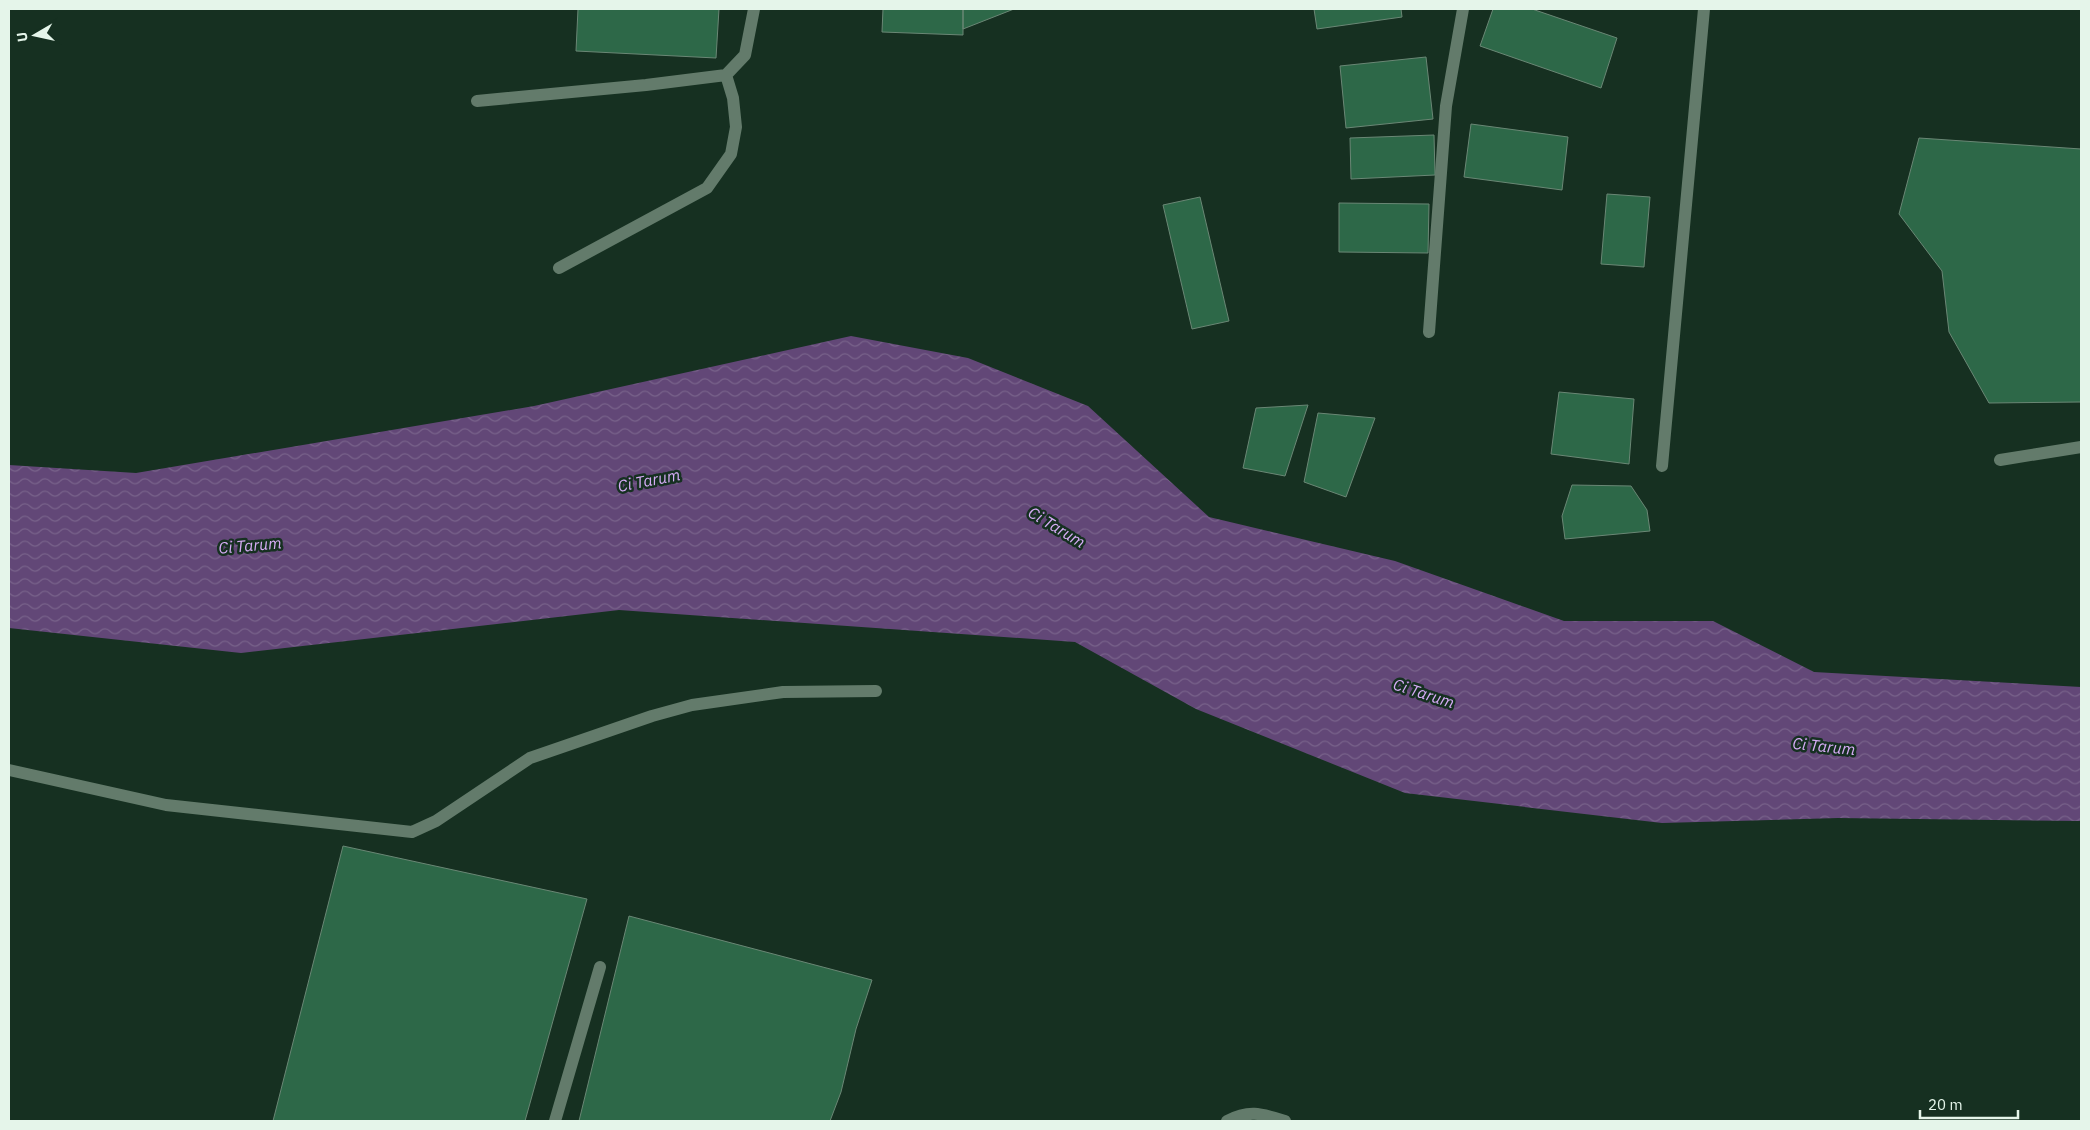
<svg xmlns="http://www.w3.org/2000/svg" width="2090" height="1130" font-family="'IBM Plex Sans',sans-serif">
	<defs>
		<pattern id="water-waves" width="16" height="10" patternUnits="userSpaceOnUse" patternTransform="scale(1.25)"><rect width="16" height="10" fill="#624777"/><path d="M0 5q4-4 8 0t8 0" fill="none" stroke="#78628a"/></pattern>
	</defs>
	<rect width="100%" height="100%" fill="#163021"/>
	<path fill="url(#water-waves)" d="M851,336L968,358L1088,406L1209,517L1395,561L1564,621H1713L1814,672L2081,687V821L1838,818L1662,823L1405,793L1196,709L1075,642L619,610L241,653L9,628V465L136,473L534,406Z"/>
	<path fill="#2d6848" stroke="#6a8775" d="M578,9H719L716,58L576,51Z
		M883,9H963V35L882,32Z
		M963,9H1014L963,29Z
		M1314,9H1401L1402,17L1317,29Z
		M1493,9H1532L1617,38L1601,88L1480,46Z
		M1426,57L1433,119L1346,128L1340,66Z
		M1471,124L1568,137L1562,190L1464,177Z
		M1434,135L1435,175L1351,179L1350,138Z
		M1919,138L2081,149V402L1989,403L1949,332L1942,271L1899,214Z
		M1607,194L1650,197L1644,267L1601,264Z
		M1200,197L1229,321L1192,329L1163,205Z
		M1339,203L1429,204L1428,253L1339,252Z
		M1559,392L1634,399L1629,464L1551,454Z
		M1308,405L1285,476L1243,468L1256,408Z
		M1318,413L1375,418L1346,497L1304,482Z
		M1572,485L1631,486L1647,510L1650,531L1565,539L1562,516Z
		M343,846L587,899L525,1121H273Z
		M629,916L872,980L856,1029L841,1092L830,1121H579Z"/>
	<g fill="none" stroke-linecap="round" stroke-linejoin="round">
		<path stroke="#637b6b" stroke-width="12" d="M477,101L646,85L726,75L745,55L754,9
			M559,268L707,188L731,154L736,127L733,98L726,75
			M1429,332L1446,106L1463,9
			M2000,460L2081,447
			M1662,466L1704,9
			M9,770L166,805L412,832L436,821L530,758L652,716L692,705L783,692L876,691
			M555,1121L600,967
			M1227,1121C1250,1109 1262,1114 1285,1121"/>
	</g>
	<g text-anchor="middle" stroke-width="5" stroke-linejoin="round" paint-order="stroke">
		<g font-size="16" font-style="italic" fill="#d6acf6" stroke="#163021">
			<text transform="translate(649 480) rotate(-11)" y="6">Ci Tarum</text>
			<text transform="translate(1057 527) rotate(31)" y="6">Ci Tarum</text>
			<text transform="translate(250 545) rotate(-5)" y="6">Ci Tarum</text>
			<text transform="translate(1424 693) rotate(18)" y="6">Ci Tarum</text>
			<text transform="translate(1824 746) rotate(6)" y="6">Ci Tarum</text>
		</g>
	</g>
	<rect width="2090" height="1130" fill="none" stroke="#e5f5ea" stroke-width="20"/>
	<g transform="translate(35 35) rotate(261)" stroke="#163021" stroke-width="4" paint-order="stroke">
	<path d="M0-4L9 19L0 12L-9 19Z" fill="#e5f5ea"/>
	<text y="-8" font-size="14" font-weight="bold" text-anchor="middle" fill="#e5f5ea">U</text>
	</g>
	<path d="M1920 1110v8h98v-8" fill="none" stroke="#e5f5ea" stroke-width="2.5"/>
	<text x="1928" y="1110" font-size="15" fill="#e5f5ea" stroke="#163021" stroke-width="4" paint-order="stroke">20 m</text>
</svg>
